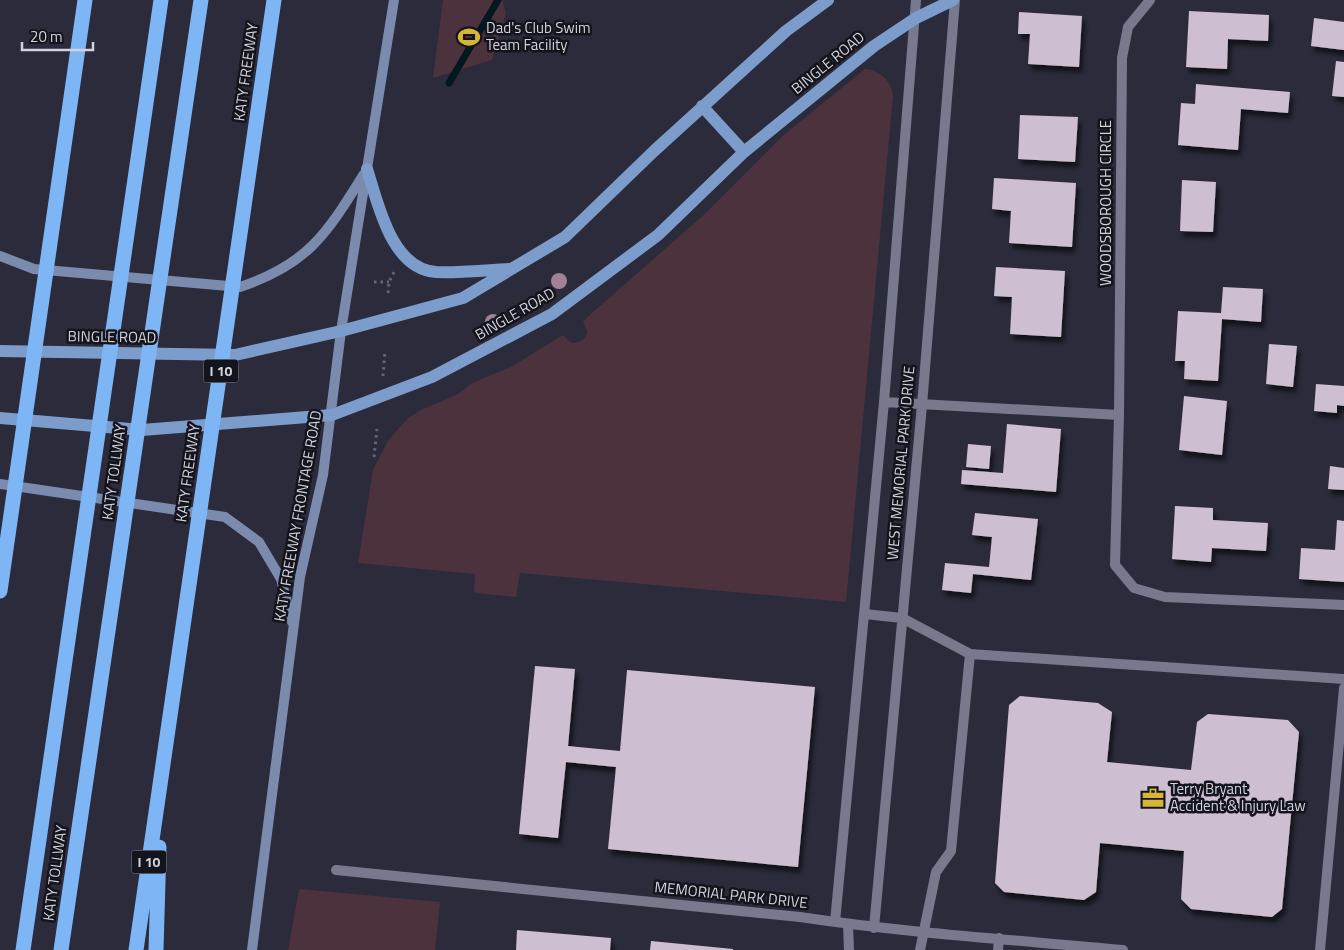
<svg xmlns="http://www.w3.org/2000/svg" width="1344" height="950" font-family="'Titillium Web',sans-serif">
	<defs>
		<filter id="shadow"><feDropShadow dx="3" dy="5.5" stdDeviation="2.5" flood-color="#0009"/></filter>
	</defs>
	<rect width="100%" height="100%" fill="#2b2b3c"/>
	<path fill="#4c323d" d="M443,0H502L506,13L492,60L433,78Z
		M865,69C879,70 892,81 893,96L846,602L520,573L516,597L476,593L474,590L475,574L358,563L373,470L388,441L398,429L408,418L421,410L458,394L469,385L484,378L511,367L563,335L571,343C580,343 586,340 587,331L583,321L708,211L785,134Z
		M299,889L440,902L435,950H288Z"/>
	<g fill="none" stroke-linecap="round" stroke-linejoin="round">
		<path stroke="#01181f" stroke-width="7" d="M449,83L498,0"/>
	</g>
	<path fill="#cdbed1" filter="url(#shadow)" d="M1189,11L1269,15L1268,41L1228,39L1227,69L1186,67Z
		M1019,12L1082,16L1079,67L1028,64L1030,34H1018Z
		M1314,18L1344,22V50L1311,46Z
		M1336,61L1344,62V97L1332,96Z
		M1196,84L1290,92L1288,113L1241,109L1238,150L1178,145L1181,103L1195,104Z
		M1020,115L1078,117L1075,162L1018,159Z
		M994,178L1076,183L1072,247L1009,243L1011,211L992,209Z
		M1182,180L1216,182L1213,232L1180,231Z
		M996,267L1065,271L1061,337L1010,334L1012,297L994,296Z
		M1223,287L1263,289L1261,322L1222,319L1218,381L1184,379L1185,361H1175L1178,311L1221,313Z
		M1269,344L1297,346L1293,387L1266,384Z
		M1316,384L1344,386V406L1337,405V413L1314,411Z
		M1184,396L1227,401L1222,455L1179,450Z
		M1007,424L1061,429L1056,492L961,484L962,470L1003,473Z
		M968,444L991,446L989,469L966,467Z
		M1330,466L1344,468V490L1328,489Z
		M1175,506L1213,508V520L1268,523L1266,551L1212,548L1211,562L1172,559Z
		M975,513L1038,519L1031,580L973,574L971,593L942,590L945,563L989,567L992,537L972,535Z
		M1337,520L1344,521V582L1299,579L1301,548L1335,550Z
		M535,666L575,669L568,746L620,751L627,670L815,687L798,867L608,849L616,767L566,762L558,838L519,834Z
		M1020,696L1098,703L1112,712L1107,762L1191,770L1197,722L1208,714L1288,720L1299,732L1282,909L1272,917L1191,909L1181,899L1184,851L1100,843L1096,892L1084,900L1004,892L995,883L1009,705Z
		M517,930L611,938L610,950H516Z
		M651,941L733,949V950H650Z"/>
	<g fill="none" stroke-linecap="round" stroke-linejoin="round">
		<path stroke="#656574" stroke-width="3" stroke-dasharray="2.5 4" stroke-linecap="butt" d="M374,282H389
			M388,293L389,282L395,270
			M383,376L385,351
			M374,457L377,429"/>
		<path stroke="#79798e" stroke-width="10" d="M902,618L970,654L1344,679
			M848,924L849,950
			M920,950L936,872L951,851L970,654
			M998,950L999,938
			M1320,950L1344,688"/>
		<path stroke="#79798e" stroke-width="10" d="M1150,0L1128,27L1122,58L1119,415L1115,565L1134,588L1165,597L1344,605
			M884,402L1119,415
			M865,614L902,618
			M336,870L800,917C907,933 1016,940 1123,950
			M835,922L884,402L916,0
			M874,928L922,405L955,0"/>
		<path stroke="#7a8bad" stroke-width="10" d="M0,256L34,269L240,287C309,264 327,233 364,174
			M0,484L225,517L259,542L281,579L292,622
			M252,950L300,577L323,475L341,331L394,0"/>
		<path stroke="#7c9dcb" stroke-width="12" d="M702,106L744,152
			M367,169C378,203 391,269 436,272C460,273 486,270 510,269
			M0,351L235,355L341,331L463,298L565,237L654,151L786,31L828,0
			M0,418L142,430L332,415L432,377L552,314L658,235L744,152L874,46L916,18L953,0"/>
		<path stroke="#7eb5f4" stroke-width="15" d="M0,591L85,0
			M23,950L161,0
			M61,950L201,0
			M136,950L274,0
			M156,950L159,847"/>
	</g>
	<g fill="#a08195">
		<circle cx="559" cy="281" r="8"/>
		<circle cx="493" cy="322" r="8"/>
	</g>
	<defs>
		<g id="stadium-bare" transform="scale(1.725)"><path d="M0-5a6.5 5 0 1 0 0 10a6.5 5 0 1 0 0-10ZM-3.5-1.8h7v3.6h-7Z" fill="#d8b434" stroke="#14141c" stroke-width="2.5" paint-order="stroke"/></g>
		<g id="office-bare" transform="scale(1.725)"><path d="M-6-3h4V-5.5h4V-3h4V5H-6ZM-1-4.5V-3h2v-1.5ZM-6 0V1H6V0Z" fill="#d8b434" stroke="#14141c" stroke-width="2.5" paint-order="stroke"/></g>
	</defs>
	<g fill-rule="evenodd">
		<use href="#stadium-bare" x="469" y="37"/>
		<use href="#office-bare" x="1153" y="798"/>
	</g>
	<g text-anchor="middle" stroke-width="5" stroke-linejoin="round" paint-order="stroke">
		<g fill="#14141c" stroke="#9999a3" stroke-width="1">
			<rect x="203.5" y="359.5" width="35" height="23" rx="4"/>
			<rect x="131.5" y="850.5" width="35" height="23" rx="4"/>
		</g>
		<g font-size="14" font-weight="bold" fill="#d2d2dd">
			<text x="221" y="376">I 10</text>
			<text x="149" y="867">I 10</text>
		</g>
		<g font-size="15" fill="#d2d2dd" stroke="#14141c" text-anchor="start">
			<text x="486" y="33">Dad's Club Swim<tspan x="486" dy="17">Team Facility</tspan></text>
			<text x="1170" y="794">Terry Bryant<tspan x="1170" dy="17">Accident &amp; Injury Law</tspan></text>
		</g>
		<g font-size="15" fill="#d2d2dd" stroke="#14141c">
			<text transform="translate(828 63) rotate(-39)" y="5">BINGLE ROAD</text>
			<text transform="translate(246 72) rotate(-82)" y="5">KATY FREEWAY</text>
			<text transform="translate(1106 203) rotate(-90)" y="5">WOODSBOROUGH CIRCLE</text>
			<text transform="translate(515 314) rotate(-30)" y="5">BINGLE ROAD</text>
			<text transform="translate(112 337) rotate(1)" y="5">BINGLE ROAD</text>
			<text transform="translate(901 463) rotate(-85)" y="5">WEST MEMORIAL PARK DRIVE</text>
			<text transform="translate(114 472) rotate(-82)" y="5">KATY TOLLWAY</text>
			<text transform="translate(188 473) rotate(-82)" y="5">KATY FREEWAY</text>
			<text transform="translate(298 516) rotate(-80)" y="5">KATY FREEWAY FRONTAGE ROAD</text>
			<text transform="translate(55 873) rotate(-82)" y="5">KATY TOLLWAY</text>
			<text transform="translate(731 895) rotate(6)" y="5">MEMORIAL PARK DRIVE</text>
		</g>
	</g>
	<path d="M22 42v8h71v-8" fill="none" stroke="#d2d2dd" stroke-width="2.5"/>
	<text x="30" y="42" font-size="15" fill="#d2d2dd" stroke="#14141c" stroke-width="4" paint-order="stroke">20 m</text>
</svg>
